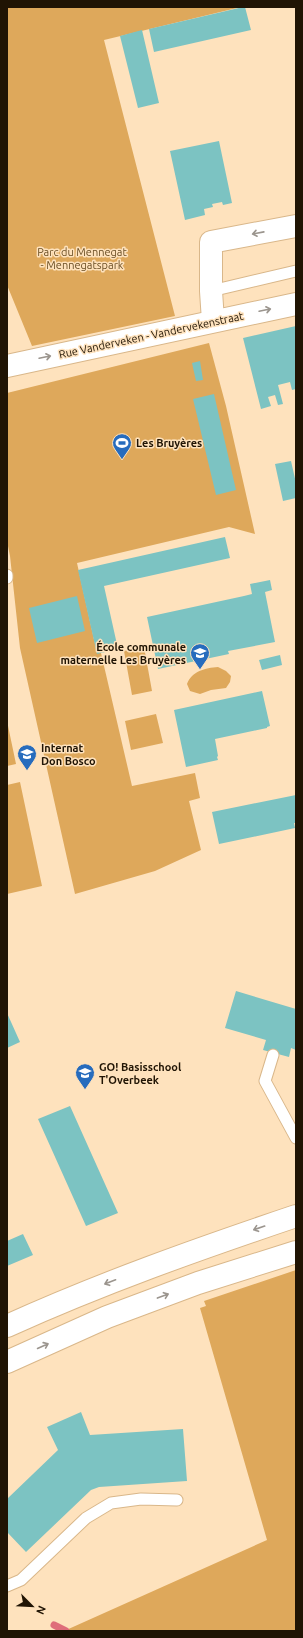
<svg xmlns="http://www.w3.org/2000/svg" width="303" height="1638" font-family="Ubuntu,sans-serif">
	<rect width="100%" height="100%" fill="#fee2bd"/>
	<path fill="#dea85b" d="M7,7H241L104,40L175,316L32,346L7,285Z
		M209,343L226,406L255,534L229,527L77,563L97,653H101L132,786L195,773L200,798L189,801L201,850L155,871L75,894L20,648L10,556L7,541V393Z
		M144,647L152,691L132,695L124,651Z
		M218,667L226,671L231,676L230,682L226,688L211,690L200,694L190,691L187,684C192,671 205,668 218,667Z
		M156,714L163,743L131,750L125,721Z
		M7,721L16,764L7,766Z
		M20,782L42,886L7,894V785Z
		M296,1270V1631H64L267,1540L200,1308L206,1306L204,1301Z"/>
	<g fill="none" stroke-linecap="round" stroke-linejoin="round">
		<path stroke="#df6d7a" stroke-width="7" d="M54,1625L66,1631"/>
	</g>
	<path fill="#7cc3c2" d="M243,7H245L251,30L154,52L149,29Z
		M142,30L159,103L138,108L120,36Z
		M219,141L232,203L223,205L222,202L212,204L213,207L204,209L205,215L185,220L170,151Z
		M296,326V389L292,390L290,382L278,385L283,404L278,405L275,395L268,397L271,406L261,409L243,338Z
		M200,361L203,380L196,381L192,363Z
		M214,394L236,490L216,495L193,399Z
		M291,461L296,483V498L283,501L275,464Z
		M225,537L230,558L104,586L118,649L97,654L78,570Z
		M270,580L272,590L265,592L275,642L228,651L229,654L158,669L147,617L244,596L252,594L250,584Z
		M77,596L85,631L37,643L29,608Z
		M280,655L282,665L262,670L259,660Z
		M262,691L270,726L267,727V728L215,739L218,756L217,757L218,760L186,767L174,710Z
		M296,795V823H294L295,828L219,844L212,812Z
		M236,991L296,1009V1050L291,1048L289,1057L263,1050L266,1040L225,1028Z
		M7,1013L20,1042L7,1048Z
		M70,1106L118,1213L86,1226L38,1119Z
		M23,1234L33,1255L7,1266V1241Z
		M81,1412L90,1435L183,1429L187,1481L99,1487L91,1490L26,1552L7,1532V1499L58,1450L47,1427Z"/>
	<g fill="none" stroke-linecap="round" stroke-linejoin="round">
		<g stroke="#d9b78a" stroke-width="13">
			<path id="service" d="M211,291L296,271
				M7,575V578
				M273,1055L265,1081L296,1138
				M7,1586L21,1580L86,1518L111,1503L141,1499L177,1500"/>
		</g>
		<g stroke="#d9b78a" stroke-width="24">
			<path id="minor" d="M213,321L211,291V242L296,226
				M7,366L296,304
				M7,1326C102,1283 198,1249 296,1216
				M7,1362L107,1317L198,1283L296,1252"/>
		</g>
		<use href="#service" stroke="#fff" stroke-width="11"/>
		<use href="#minor" stroke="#fff" stroke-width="22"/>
	</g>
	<defs><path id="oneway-shaft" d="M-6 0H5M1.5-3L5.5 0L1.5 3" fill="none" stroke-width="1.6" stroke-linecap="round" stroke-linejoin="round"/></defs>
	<g stroke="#9b958e">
		<use href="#oneway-shaft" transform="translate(258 233) rotate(169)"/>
		<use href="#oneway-shaft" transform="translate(265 310) rotate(-12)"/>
		<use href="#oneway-shaft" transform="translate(45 357) rotate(-12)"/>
		<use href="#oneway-shaft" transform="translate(259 1228) rotate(161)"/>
		<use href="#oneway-shaft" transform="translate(110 1282) rotate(159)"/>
		<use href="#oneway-shaft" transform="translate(163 1296) rotate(-20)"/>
		<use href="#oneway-shaft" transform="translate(43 1346) rotate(-24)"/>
	</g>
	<defs>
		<g id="stadium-pin" transform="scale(1)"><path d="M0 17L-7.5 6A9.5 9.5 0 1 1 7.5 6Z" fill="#276cbd" stroke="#fee2bd"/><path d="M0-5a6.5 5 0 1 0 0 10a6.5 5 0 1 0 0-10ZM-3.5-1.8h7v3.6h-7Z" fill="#fff"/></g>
		<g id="school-pin" transform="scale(1)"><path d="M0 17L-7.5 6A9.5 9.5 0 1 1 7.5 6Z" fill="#276cbd" stroke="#fee2bd"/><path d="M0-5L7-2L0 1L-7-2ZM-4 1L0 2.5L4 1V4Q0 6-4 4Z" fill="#fff"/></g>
	</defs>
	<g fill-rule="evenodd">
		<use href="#stadium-pin" x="122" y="443"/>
		<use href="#school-pin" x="200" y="653"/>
		<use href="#school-pin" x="27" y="754"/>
		<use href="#school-pin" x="85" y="1073"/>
	</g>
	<g text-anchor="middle" stroke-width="3" stroke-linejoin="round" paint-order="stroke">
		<g font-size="11" fill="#6b4f25" stroke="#fee2bd">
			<text x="82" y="256">Parc du Mennegat<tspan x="82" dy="13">- Mennegatspark</tspan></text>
		</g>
		<g font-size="11" fill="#201404" stroke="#fee2bd">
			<text transform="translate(151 335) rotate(-12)" y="4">Rue Vanderveken - Vandervekenstraat</text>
		</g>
		<g font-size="11" font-weight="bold" fill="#201404" stroke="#fee2bd" text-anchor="start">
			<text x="136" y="447">Les Bruyères</text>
			<text x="186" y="651" text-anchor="end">École communale<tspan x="186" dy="13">maternelle Les Bruyères</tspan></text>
			<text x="41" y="752">Internat<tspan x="41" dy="13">Don Bosco</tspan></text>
			<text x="99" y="1071">GO! Basisschool<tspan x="99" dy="13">T'Overbeek</tspan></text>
		</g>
	</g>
	<rect width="303" height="1638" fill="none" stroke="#201404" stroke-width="16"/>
	<g transform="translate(32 1606) rotate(114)" stroke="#fee2bd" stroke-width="3" paint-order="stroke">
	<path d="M0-3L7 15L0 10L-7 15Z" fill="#201404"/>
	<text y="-6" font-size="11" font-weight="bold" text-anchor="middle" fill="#201404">N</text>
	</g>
</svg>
